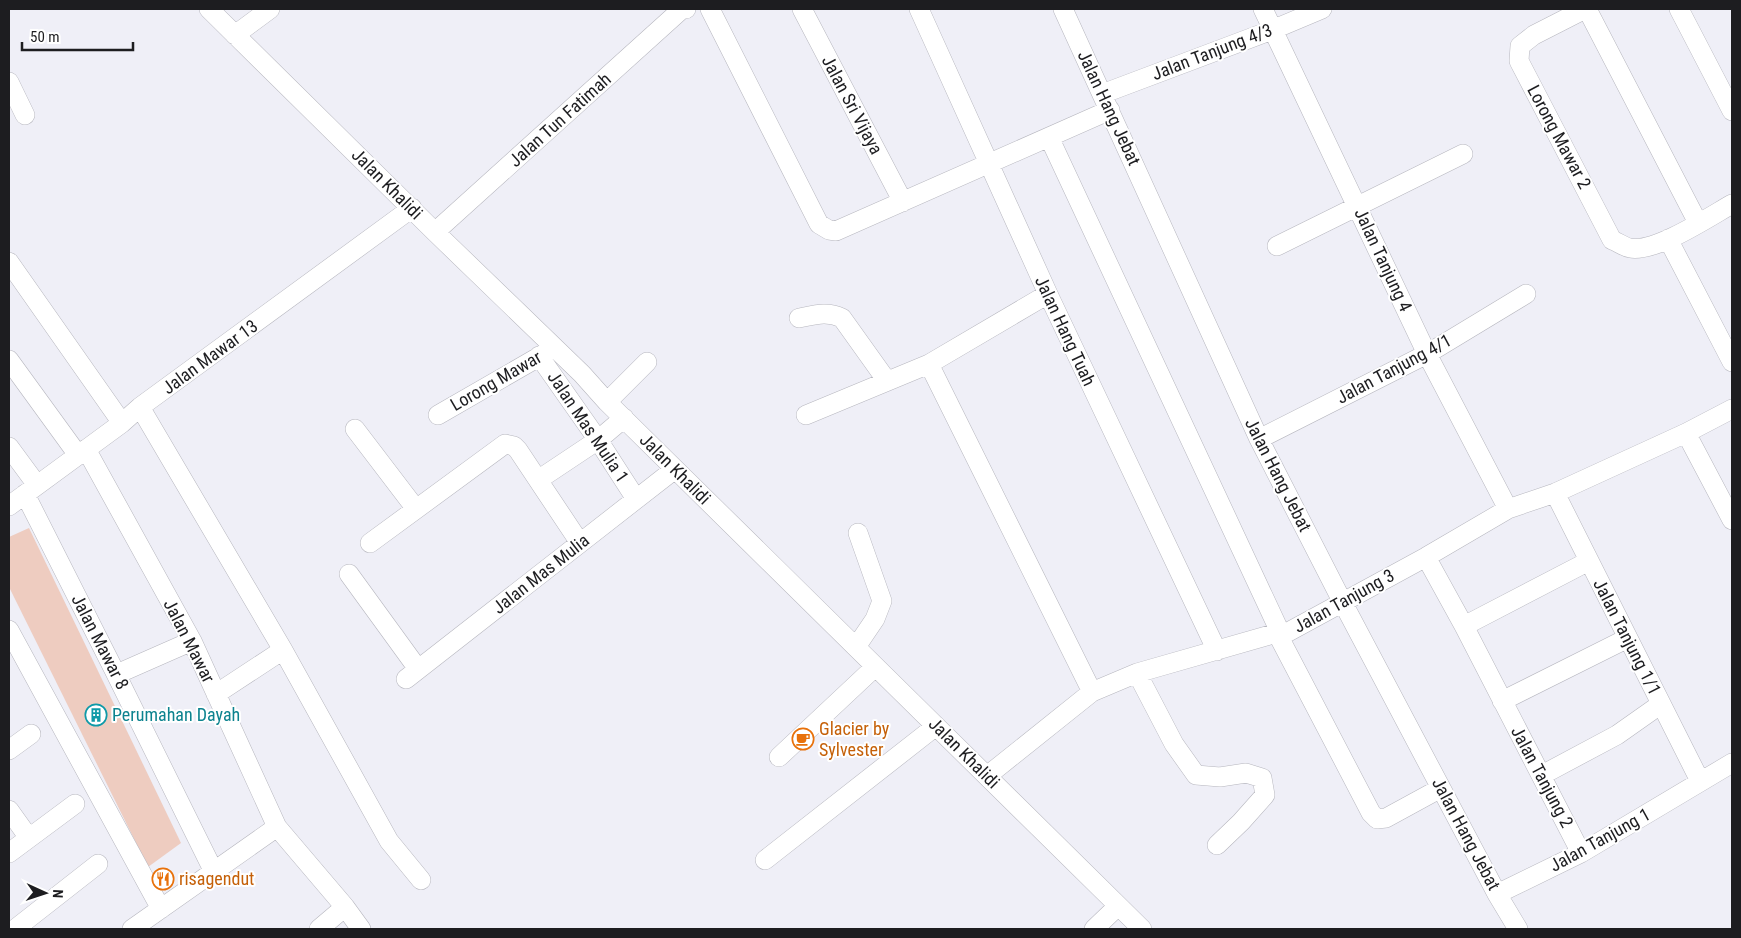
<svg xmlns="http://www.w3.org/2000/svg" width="1741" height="938" font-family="'Roboto Condensed',sans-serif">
	<rect width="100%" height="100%" fill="#efeff7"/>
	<path fill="#eeccc0" d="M29,528L181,843L148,867L9,587V537Z"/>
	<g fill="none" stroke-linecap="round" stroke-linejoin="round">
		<g stroke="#b6b6be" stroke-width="20">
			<path id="minor" d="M209,9L435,232L582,374L607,402L1142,929
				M710,9L819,224L829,230L836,231L1110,110
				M802,9L903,202
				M919,9L1048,294L1217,651
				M1063,9L1259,439L1343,603L1497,894L1518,929
				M1263,9L1427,354L1508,509
				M1585,9L1534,35L1520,46L1519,61L1612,240C1618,242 1624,247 1630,248C1655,253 1709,217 1732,204
				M1587,9L1698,223
				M1679,9L1732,111
				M235,35L270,9
				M9,82L25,115
				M1102,94L1272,30L1322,9
				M1049,137L1280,632
				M435,232L682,9H686
				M1668,239L1732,362
				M1277,246L1463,154
				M9,262L122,423
				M799,318C815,315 827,311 842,318L887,381
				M539,356L598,440L636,499
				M9,360L78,455
				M929,364L1092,692
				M607,402L647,362
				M140,407L283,650L389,841L421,880
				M438,415L549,351
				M806,415L929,364L1048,294
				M355,429L416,509
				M1686,433L1732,520
				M1259,439L1427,354L1526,294
				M9,447L37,485
				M86,449L192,641L277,827L345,907L361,929
				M538,480L598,440L624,418
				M1555,493L1700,781
				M25,494L114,670L214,872
				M9,506L122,423L140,407L412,208
				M370,543L505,444L514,446L518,450L580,543
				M1426,557L1464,626L1581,853
				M349,574L418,669
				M1464,626L1589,561
				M9,630L161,909
				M1279,637L1371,813L1377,819L1386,818L1441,788
				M856,647L875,619L882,601L858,533
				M1137,673L1174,744L1196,775L1220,777L1246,773L1262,778L1265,795L1241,822L1217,845
				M117,674L192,641
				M406,679L675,469
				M216,694L283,650
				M1502,701L1628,638
				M9,750L31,734
				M779,757L875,667
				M1542,775L1617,735L1661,704
				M987,776L1092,692L1137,673L1280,632L1279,637L1426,557L1508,509L1555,493L1686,433L1732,409
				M9,810L29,838
				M9,853L75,804
				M765,860L936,726
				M1497,894L1581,853L1732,763
				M15,929L98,864
				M132,929L277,827
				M319,929L345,907
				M1094,929L1118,906"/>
		</g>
		<use href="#minor" stroke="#fff" stroke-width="19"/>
	</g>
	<defs>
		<g id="building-ring" transform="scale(1.125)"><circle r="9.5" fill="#fff" stroke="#0f9aa8" stroke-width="1.5"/><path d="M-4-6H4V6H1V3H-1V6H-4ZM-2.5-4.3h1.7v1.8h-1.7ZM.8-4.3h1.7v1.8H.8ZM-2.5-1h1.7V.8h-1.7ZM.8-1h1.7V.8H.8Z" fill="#0f9aa8"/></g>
		<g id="cafe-ring" transform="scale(1.125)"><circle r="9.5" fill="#fff" stroke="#e8710a" stroke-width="1.5"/><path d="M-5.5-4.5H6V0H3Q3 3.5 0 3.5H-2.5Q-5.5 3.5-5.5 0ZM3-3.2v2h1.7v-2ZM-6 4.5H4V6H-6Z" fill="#e8710a"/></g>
		<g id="restaurant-ring" transform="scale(1.125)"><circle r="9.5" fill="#fff" stroke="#e8710a" stroke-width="1.5"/><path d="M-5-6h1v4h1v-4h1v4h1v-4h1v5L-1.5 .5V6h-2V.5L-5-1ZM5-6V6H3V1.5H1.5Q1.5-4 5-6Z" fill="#e8710a"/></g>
	</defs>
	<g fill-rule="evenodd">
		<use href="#building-ring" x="96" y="715"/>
		<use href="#cafe-ring" x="803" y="739"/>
		<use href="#restaurant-ring" x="163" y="879"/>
	</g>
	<g text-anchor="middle" stroke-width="4" stroke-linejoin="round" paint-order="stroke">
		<g font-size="18" fill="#1d1d20" stroke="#fff">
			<text transform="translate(1212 52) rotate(-21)" y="6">Jalan Tanjung 4/3</text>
			<text transform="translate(852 105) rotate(62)" y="6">Jalan Sri Vijaya</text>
			<text transform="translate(1109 108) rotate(65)" y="6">Jalan Hang Jebat</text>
			<text transform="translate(560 120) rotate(-42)" y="6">Jalan Tun Fatimah</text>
			<text transform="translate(1559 137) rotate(62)" y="6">Lorong Mawar 2</text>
			<text transform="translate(387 184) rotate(45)" y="6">Jalan Khalidi</text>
			<text transform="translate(1383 260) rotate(65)" y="6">Jalan Tanjung 4</text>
			<text transform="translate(1065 331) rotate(65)" y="6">Jalan Hang Tuah</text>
			<text transform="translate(210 357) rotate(-36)" y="6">Jalan Mawar 13</text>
			<text transform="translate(1394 369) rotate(-28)" y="6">Jalan Tanjung 4/1</text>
			<text transform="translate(496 381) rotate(-30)" y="6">Lorong Mawar</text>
			<text transform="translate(588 427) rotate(56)" y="6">Jalan Mas Mulia 1</text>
			<text transform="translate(675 469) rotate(45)" y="6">Jalan Khalidi</text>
			<text transform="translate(1278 475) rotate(63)" y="6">Jalan Hang Jebat</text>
			<text transform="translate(541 574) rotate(-38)" y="6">Jalan Mas Mulia</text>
			<text transform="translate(1344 601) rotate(-29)" y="6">Jalan Tanjung 3</text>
			<text transform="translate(1627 637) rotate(63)" y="6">Jalan Tanjung 1/1</text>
			<text transform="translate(189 641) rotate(63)" y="6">Jalan Mawar</text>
			<text transform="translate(100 642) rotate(63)" y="6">Jalan Mawar 8</text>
			<text transform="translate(964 753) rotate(45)" y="6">Jalan Khalidi</text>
			<text transform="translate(1542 777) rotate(62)" y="6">Jalan Tanjung 2</text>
			<text transform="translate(1466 834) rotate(62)" y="6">Jalan Hang Jebat</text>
			<text transform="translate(1600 840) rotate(-29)" y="6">Jalan Tanjung 1</text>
		</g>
		<g font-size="18" fill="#0d838f" stroke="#fff" text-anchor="start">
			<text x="112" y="721">Perumahan Dayah</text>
		</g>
		<g font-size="18" fill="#c56008" stroke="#fff" text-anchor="start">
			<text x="819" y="735">Glacier by<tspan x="819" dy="21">Sylvester</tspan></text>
			<text x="179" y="885">risagendut</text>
		</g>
	</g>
	<rect width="1741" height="938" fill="none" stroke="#1d1d20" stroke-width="20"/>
	<g transform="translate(45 893) rotate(93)" stroke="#ffffff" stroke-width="4" paint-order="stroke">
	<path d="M0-4L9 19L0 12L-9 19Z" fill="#1d1d20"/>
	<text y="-8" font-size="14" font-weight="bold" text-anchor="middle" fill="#1d1d20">N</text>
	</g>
	<path d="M22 42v8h111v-8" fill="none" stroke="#1d1d20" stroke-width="2.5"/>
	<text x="30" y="42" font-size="15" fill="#1d1d20" stroke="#ffffff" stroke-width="4" paint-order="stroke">50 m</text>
</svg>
